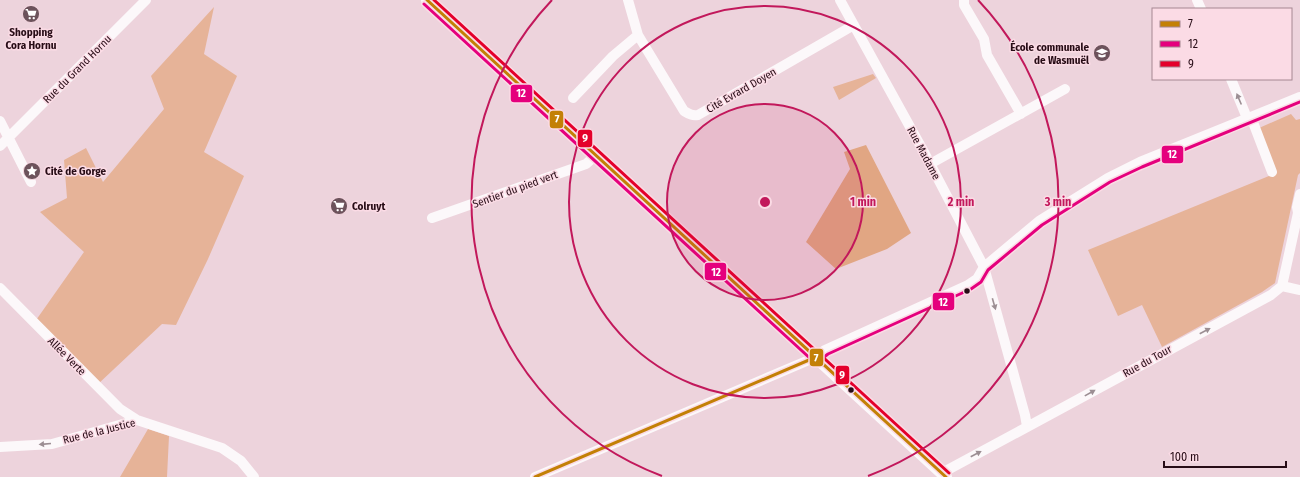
<svg xmlns="http://www.w3.org/2000/svg" width="1300" height="477" font-family="'Fira Sans Condensed',sans-serif">
	<rect width="100%" height="100%" fill="#edd3dc"/>
	<path fill="#e6b398" d="M214,7L204,54L237,76L204,152L244,176L208,259L176,325L162,324L97,385L34,323L84,252L40,212L67,198L64,160L86,148L103,182L164,109L151,76Z
		M873,74L876,78L839,100L833,87Z
		M1291,114L1296,120L1300,119V173L1298,175L1275,283L1262,292L1162,347L1142,305L1118,316L1088,250L1276,173L1259,128Z
		M148,429L169,436L167,477H120Z"/>
	<path fill="#e1a683" d="M866,145L911,233L887,249L836,269L806,242L850,169L844,152Z"/>
	<g fill="none" stroke-linecap="round" stroke-linejoin="round">
		<path stroke="#fcf8fa" stroke-width="10" d="M628,0L638,35L684,111C689,114 692,116 698,115L854,25
			M840,0L925,154L984,267L1025,415L1027,426
			M964,0V5L984,39L987,55L1021,114
			M1197,0L1201,9
			M1231,79L1247,118
			M573,98L613,56L638,35
			M1251,117L1272,172
			M0,121L31,182
			M0,146L146,0
			M930,164L1065,89
			M1298,213L1297,207L1300,194
			M432,218L586,164L596,155
			M1282,286L1300,290
			M0,288L120,409L137,420L222,448L241,461L254,477
			M0,447L52,444L137,420
			M942,473L1271,295L1282,286L1298,213L1300,209
			M535,477L816,357L825,350L968,285L977,279L984,267L1039,221L1108,178L1140,162L1300,97"/>
		<path stroke="#fcf8fa" stroke-width="12" d="M427,0L946,477"/>
		<g stroke="#fbdbe5" stroke-width="6">
			<path id="bus-1" d="M427,0L946,477
				M535,477L816,357"/>
		</g>
		<g stroke="#fbdbe5" stroke-width="6">
			<path id="bus-2" d="M424,4L813,361
				M819,361L828,354L971,289L981,282L988,270L1042,225L1110,182L1142,167L1300,102"/>
		</g>
		<g stroke="#fbdbe5" stroke-width="6">
			<path id="bus-3" d="M434,0L949,473"/>
		</g>
		<use href="#bus-1" stroke="#c38006" stroke-width="3"/>
		<use href="#bus-2" stroke="#e5007d" stroke-width="3"/>
		<use href="#bus-3" stroke="#e4002b" stroke-width="3"/>
	</g>
	<defs><path id="oneway-solid" d="M-6-.8H1V-3.2L6.5 0L1 3.2V.8H-6Z"/></defs>
	<g fill="#9c8e93">
		<use href="#oneway-solid" transform="translate(1239 99) rotate(-113)"/>
		<use href="#oneway-solid" transform="translate(994 304) rotate(74)"/>
		<use href="#oneway-solid" transform="translate(1205 331) rotate(-28)"/>
		<use href="#oneway-solid" transform="translate(1090 393) rotate(-29)"/>
		<use href="#oneway-solid" transform="translate(45 444) rotate(175)"/>
		<use href="#oneway-solid" transform="translate(976 454) rotate(-28)"/>
	</g>
	<circle cx="765" cy="202" r="98" fill="#c2185b" fill-opacity=".12"/>
	<g fill="none" stroke="#c2185b" stroke-width="2">
		<circle cx="765" cy="202" r="98"/>
		<circle cx="765" cy="202" r="196"/>
		<path d="M662 476A293 293 0 0 1 552 0M978 0A293 293 0 0 1 868 476"/>
	</g>
	<defs>
		<g id="supermarket-disc" transform="scale(0.9)"><circle r="9.5" fill="#6c525b" stroke="#fbdbe5"/><path d="M-6-5.5h2.5l.6 2H6L4.5 2H-2.5L-4.4-4H-6ZM-1.5 3.2a1.3 1.3 0 1 0 .1 0ZM3 3.2a1.3 1.3 0 1 0 .1 0Z" fill="#fff"/></g>
		<g id="school-disc" transform="scale(0.9)"><circle r="9.5" fill="#6c525b" stroke="#fbdbe5"/><path d="M0-5L7-2L0 1L-7-2ZM-4 1L0 2.5L4 1V4Q0 6-4 4Z" fill="#fff"/></g>
		<g id="sight-disc" transform="scale(0.9)"><circle r="9.5" fill="#6c525b" stroke="#fbdbe5"/><path d="M0-6L1.8-2.2L6-1.7L2.9 1.2L3.7 5.4L0 3.3L-3.7 5.4L-2.9 1.2L-6-1.7L-1.8-2.2Z" fill="#fff"/></g>
	</defs>
	<g fill-rule="evenodd">
		<use href="#supermarket-disc" x="31" y="14"/>
		<use href="#school-disc" x="1102" y="53"/>
		<use href="#sight-disc" x="32" y="171"/>
		<use href="#supermarket-disc" x="339" y="206"/>
	</g>
	<g fill="#270c16" stroke="#fbdbe5" stroke-width="1.5">
		<circle cx="967" cy="291" r="3.5"/>
		<circle cx="851" cy="390" r="3.5"/>
	</g>
	<g text-anchor="middle" stroke-width="3" stroke-linejoin="round" paint-order="stroke">
		<g font-size="11" font-weight="bold" fill="#270c16" stroke="#fbdbe5" text-anchor="start">
			<text x="31" y="36" text-anchor="middle">Shopping<tspan x="31" dy="13">Cora Hornu</tspan></text>
			<text x="1089" y="51" text-anchor="end">École communale<tspan x="1089" dy="13">de Wasmuël</tspan></text>
			<text x="45" y="175">Cité de Gorge</text>
			<text x="352" y="210">Colruyt</text>
		</g>
		<g font-size="11" fill="#270c16" stroke="#fbdbe5">
			<text transform="translate(77 69) rotate(-45)" y="4">Rue du Grand Hornu</text>
			<text transform="translate(741 90) rotate(-30)" y="4">Cité Evrard Doyen</text>
			<text transform="translate(924 153) rotate(62)" y="4">Rue Madame</text>
			<text transform="translate(515 189) rotate(-20)" y="4">Sentier du pied vert</text>
			<text transform="translate(67 356) rotate(45)" y="4">Allée Verte</text>
			<text transform="translate(1147 361) rotate(-29)" y="4">Rue du Tour</text>
			<text transform="translate(99 431) rotate(-14)" y="4">Rue de la Justice</text>
		</g>
	</g>
	<circle cx="765" cy="202" r="6" fill="#c2185b" stroke="#fbdbe5" stroke-width="2"/>
	<g font-size="12" text-anchor="middle" font-weight="bold" fill="#c2185b" stroke="#fbdbe5" stroke-width="3" stroke-linejoin="round" paint-order="stroke">
		<text x="863" y="206">1 min</text>
		<text x="961" y="206">2 min</text>
		<text x="1058" y="206">3 min</text>
	</g>
	<g stroke="#fbdbe5" stroke-width="1.5">
		<rect x="510" y="84" width="23" height="19" rx="4" fill="#e5007d"/>
		<rect x="549" y="110" width="15" height="19" rx="4" fill="#c38006"/>
		<rect x="577" y="129" width="16" height="19" rx="4" fill="#e4002b"/>
		<rect x="1161" y="145" width="23" height="19" rx="4" fill="#e5007d"/>
		<rect x="704" y="262" width="23" height="19" rx="4" fill="#e5007d"/>
		<rect x="932" y="292" width="23" height="19" rx="4" fill="#e5007d"/>
		<rect x="809" y="348" width="15" height="19" rx="4" fill="#c38006"/>
		<rect x="835" y="365" width="15" height="20" rx="4" fill="#e4002b"/>
	</g>
	<g font-size="11" text-anchor="middle" font-weight="bold" fill="#fff">
		<text x="521" y="97">12</text>
		<text x="557" y="123">7</text>
		<text x="585" y="142">9</text>
		<text x="1172" y="158">12</text>
		<text x="716" y="276">12</text>
		<text x="943" y="306">12</text>
		<text x="816" y="362">7</text>
		<text x="842" y="379">9</text>
	</g>
	<rect x="1152" y="8" width="140" height="72" fill="#fbdbe5" stroke="#a68892"/>
	<rect x="1160" y="21" width="20" height="6" fill="#c38006" stroke="#a68892"/>
	<text x="1188" y="28" font-size="12" fill="#270c16">7</text>
	<rect x="1160" y="41" width="20" height="6" fill="#e5007d" stroke="#a68892"/>
	<text x="1188" y="48" font-size="12" fill="#270c16">12</text>
	<rect x="1160" y="61" width="20" height="6" fill="#e4002b" stroke="#a68892"/>
	<text x="1188" y="68" font-size="12" fill="#270c16">9</text>
	<path d="M1164 461v6h122v-6" fill="none" stroke="#270c16" stroke-width="2"/>
	<text x="1170" y="461" font-size="12" fill="#270c16" stroke="#fbdbe5" stroke-width="3" paint-order="stroke">100 m</text>
</svg>
